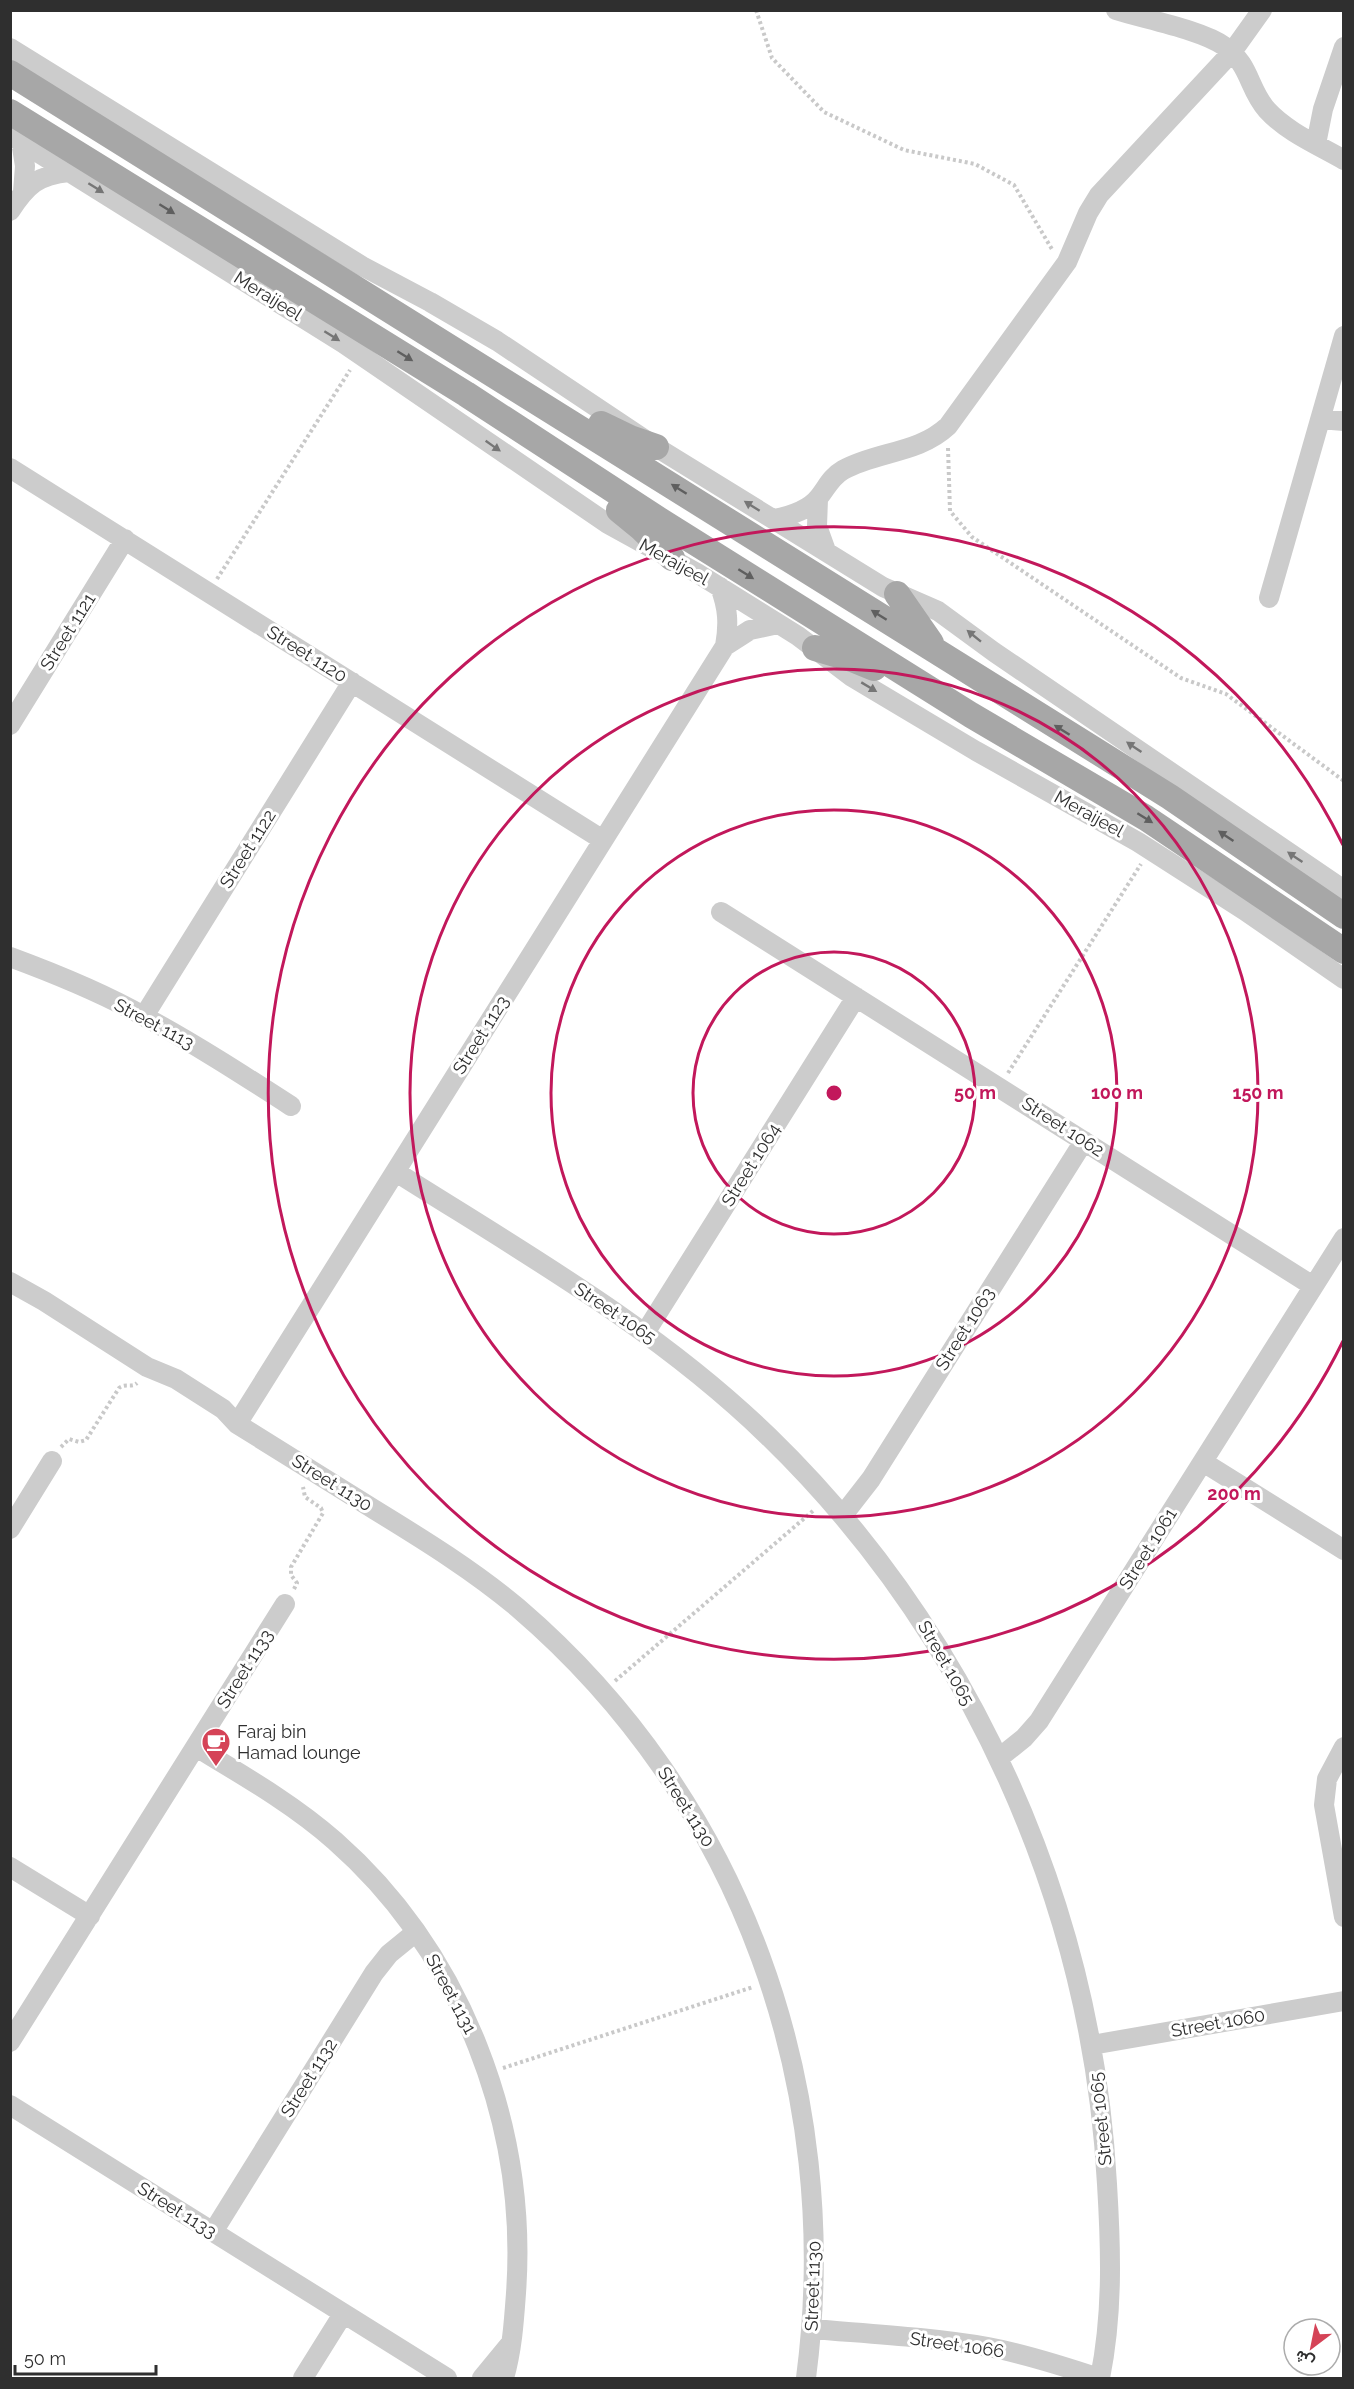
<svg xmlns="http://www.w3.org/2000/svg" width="1354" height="2389" font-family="Raleway,Vazirmatn,sans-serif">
	<rect width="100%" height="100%" fill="#fff"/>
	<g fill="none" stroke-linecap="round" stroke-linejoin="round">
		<path stroke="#c9c9c9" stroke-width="4" stroke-dasharray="3 3" stroke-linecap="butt" d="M756,10L772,58L824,112L904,150L975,164L1014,185L1053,251
			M948,448L950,511L972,537L1181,678L1226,694L1344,781
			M217,579L350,370
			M1008,1073L1141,864
			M61,1447L69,1439L79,1442L86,1440L119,1388C125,1383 132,1388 137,1383
			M294,1589L297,1583L291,1575V1567L323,1513L321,1508L305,1497L303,1487
			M615,1681L814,1510
			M503,2068L753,1987"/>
		<path stroke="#ccc" stroke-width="20" d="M1116,10C1144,19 1202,30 1224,46C1251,65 1248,89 1267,110C1287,132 1318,145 1344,160
			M10,48L362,266L430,302L497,341L656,447L883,587L938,611L994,652L1344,890
			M10,135L343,343L608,524L697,573L798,636L852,677L872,689L976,751L1138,842L1244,910L1344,979
			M21,141L25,166L23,192
			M1316,144L1323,109L1344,47
			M10,211C27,185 38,175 69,172
			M1320,419L1344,421
			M10,468L603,840
			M818,499L817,526L826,551
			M774,519C789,516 809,510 819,497C827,487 831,477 843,470C877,451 918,454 948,426L1067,262L1088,213L1099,195L1232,52L1262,10
			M1269,598L1344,336
			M725,646L750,630L778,624
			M10,725L125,539
			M721,912L1313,1286
			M10,957C56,974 103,993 145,1017C195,1044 243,1075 291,1106
			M144,1016L352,682
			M396,1172C524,1253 658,1329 768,1436C970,1632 1092,1904 1107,2184C1111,2249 1113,2314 1100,2378
			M10,1282L44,1301L147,1367L176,1379L223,1409L237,1424C283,1453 329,1481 375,1510C424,1540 474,1571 518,1608C742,1800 844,2088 806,2378
			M645,1333L856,997
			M237,1424L725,646C729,624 728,608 720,587
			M1203,1462L1344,1550
			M843,1515L871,1479L1084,1141
			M10,1529L52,1461
			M196,1747C244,1776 293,1804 335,1841C462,1953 528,2126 516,2293C514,2321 512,2351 504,2378
			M1344,1747L1327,1779L1324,1805L1344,1917
			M999,1758L1024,1738L1039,1721L1344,1238
			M10,1867L90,1916
			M10,2042L285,1604
			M1092,2045L1344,2001
			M10,2105L447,2378
			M213,2232L374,1973L389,1954L416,1932
			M812,2329C871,2334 930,2337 988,2347C1026,2354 1063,2366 1099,2378
			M303,2378L343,2314
			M482,2378L510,2344"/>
		<path stroke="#a7a7a7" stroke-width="26" d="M10,73L1170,797L1344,916
			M10,112L466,394L664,523L971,715L1146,818L1344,951
			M601,424L630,438L656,447
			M619,510L641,528L672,558
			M897,594L931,643
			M815,648L852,659L874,668"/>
	</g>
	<defs><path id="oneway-solid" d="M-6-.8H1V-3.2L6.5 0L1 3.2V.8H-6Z" transform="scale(1.5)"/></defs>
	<g fill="#767676">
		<use href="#oneway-solid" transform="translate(96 188) rotate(32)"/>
		<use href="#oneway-solid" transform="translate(332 336) rotate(32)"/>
		<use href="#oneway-solid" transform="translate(493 446) rotate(35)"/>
		<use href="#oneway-solid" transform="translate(752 506) rotate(-148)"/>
		<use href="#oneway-solid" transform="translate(974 636) rotate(-141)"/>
		<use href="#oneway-solid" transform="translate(869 687) rotate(31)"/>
		<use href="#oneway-solid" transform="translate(1134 747) rotate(-146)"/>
		<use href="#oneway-solid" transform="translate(1295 857) rotate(-146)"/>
	</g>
	<g fill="#5f5f5f">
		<use href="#oneway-solid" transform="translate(167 209) rotate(32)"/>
		<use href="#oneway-solid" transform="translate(405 356) rotate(32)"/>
		<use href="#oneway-solid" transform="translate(679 489) rotate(-148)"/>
		<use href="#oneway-solid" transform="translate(746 574) rotate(32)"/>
		<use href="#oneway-solid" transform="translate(879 615) rotate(-148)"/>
		<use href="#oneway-solid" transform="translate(1062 730) rotate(-148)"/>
		<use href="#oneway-solid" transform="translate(1145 818) rotate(32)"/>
		<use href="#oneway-solid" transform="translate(1226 836) rotate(-146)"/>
	</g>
	<g fill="none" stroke="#c2185b" stroke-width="3">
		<circle cx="834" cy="1093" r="141"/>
		<circle cx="834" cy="1093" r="283"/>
		<circle cx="834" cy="1093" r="424"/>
		<path d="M1343 1341A566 566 0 1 1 1343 845"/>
	</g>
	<defs>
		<g id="cafe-pin" transform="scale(1.5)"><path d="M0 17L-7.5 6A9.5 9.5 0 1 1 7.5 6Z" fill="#d54357" stroke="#fff"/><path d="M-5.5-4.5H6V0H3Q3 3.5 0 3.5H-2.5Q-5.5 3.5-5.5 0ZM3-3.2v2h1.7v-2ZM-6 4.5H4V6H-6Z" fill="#fff"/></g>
	</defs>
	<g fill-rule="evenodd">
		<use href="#cafe-pin" x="216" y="1742"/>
	</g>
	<g text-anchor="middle" stroke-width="6" stroke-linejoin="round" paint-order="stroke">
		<g font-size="18" fill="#2f2f2f" stroke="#fff">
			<text transform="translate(268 296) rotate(32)" y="6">Meraijeel</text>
			<text transform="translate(674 562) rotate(29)" y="6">Meraijeel</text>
			<text transform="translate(68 632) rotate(-58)" y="6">Street 1121</text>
			<text transform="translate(307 654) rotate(32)" y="6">Street 1120</text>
			<text transform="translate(1089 814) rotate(29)" y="6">Meraijeel</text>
			<text transform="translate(248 849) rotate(-58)" y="6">Street 1122</text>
			<text transform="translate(154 1024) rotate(28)" y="6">Street 1113</text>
			<text transform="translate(481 1035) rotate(-58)" y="6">Street 1123</text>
			<text transform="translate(1063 1127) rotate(33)" y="6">Street 1062</text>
			<text transform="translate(751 1165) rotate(-58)" y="6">Street 1064</text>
			<text transform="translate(615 1313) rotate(34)" y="6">Street 1065</text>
			<text transform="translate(965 1329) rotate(-58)" y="6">Street 1063</text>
			<text transform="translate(332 1483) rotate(32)" y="6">Street 1130</text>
			<text transform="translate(1148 1549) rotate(-58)" y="6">Street 1061</text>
			<text transform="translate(946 1663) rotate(60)" y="6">Street 1065</text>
			<text transform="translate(245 1669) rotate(-58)" y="6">Street 1133</text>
			<text transform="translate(686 1807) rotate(58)" y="6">Street 1130</text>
			<text transform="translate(451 1994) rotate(62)" y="6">Street 1131</text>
			<text transform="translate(1218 2023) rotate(-10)" y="6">Street 1060</text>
			<text transform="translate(309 2078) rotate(-58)" y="6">Street 1132</text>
			<text transform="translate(1101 2119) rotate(-96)" y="6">Street 1065</text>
			<text transform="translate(177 2210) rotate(32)" y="6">Street 1133</text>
			<text transform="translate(813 2286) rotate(-88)" y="6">Street 1130</text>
			<text transform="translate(957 2345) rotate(8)" y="6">Street 1066</text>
		</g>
		<g font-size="18" fill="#2f2f2f" stroke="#fff" text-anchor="start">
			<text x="237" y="1738">Faraj bin<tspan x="237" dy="21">Hamad lounge</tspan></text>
		</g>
	</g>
	<circle cx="834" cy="1093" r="9" fill="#c2185b" stroke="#fff" stroke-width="3"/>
	<g font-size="18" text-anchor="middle" font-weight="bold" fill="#c2185b" stroke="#fff" stroke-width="6" stroke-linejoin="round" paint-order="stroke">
		<text x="975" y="1099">50 m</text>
		<text x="1117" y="1099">100 m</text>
		<text x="1258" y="1099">150 m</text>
		<text x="1234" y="1500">200 m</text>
	</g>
	<rect width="1354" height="2389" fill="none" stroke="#2f2f2f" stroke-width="24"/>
	<g transform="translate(1312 2347) rotate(212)"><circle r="28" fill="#ffffff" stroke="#acacac" stroke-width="1.5"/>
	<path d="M0-4.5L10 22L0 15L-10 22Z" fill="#d54357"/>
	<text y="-9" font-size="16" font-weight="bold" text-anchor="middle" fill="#2f2f2f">ش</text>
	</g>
	<path d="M15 2365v9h141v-9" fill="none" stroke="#2f2f2f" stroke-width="3"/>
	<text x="24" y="2365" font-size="18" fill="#2f2f2f" stroke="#ffffff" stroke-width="4.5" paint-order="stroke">50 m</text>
</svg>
